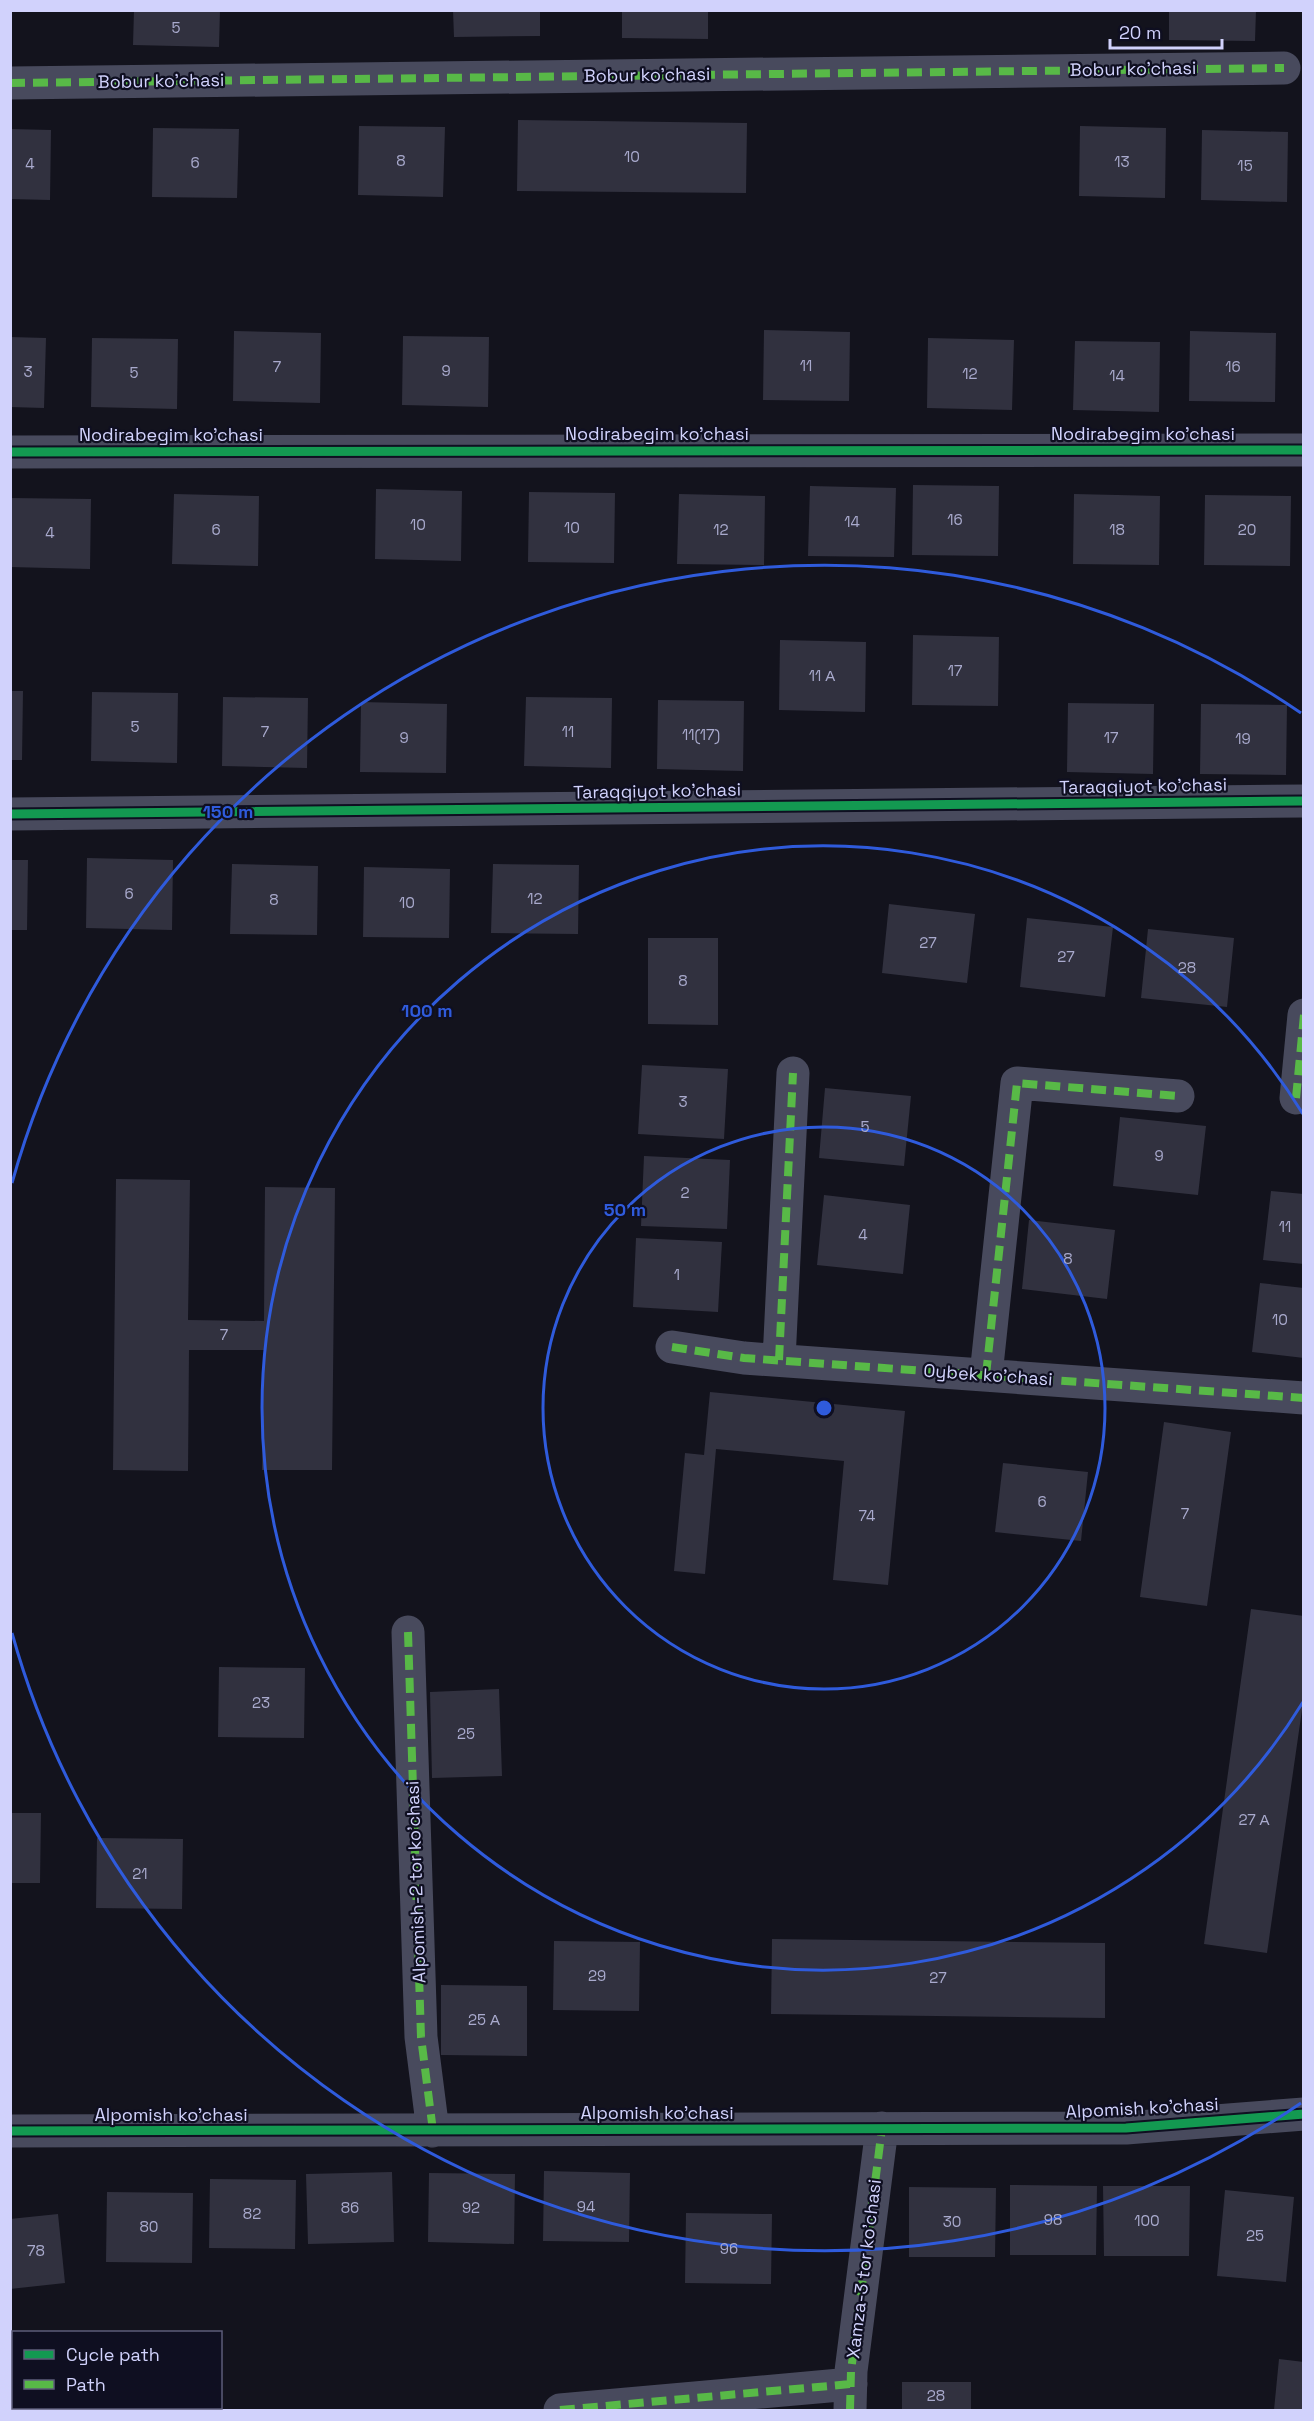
<svg xmlns="http://www.w3.org/2000/svg" width="1314" height="2421" font-family="'Space Grotesk',sans-serif">
	<rect width="100%" height="100%" fill="#13131d"/>
	<path fill="#31313f" d="M134,10H220L219,47L133,45Z
		M453,10H540V36L454,37Z
		M622,10H708V39L622,38Z
		M1169,10H1256L1255,41L1169,40Z
		M518,120L747,123L746,193L517,191Z
		M359,126L445,127L443,197L358,195Z
		M1080,126L1166,128L1165,198L1079,196Z
		M153,128L239,129L237,198L152,197Z
		M10,129L51,130L50,200L10,199Z
		M1202,130L1288,132L1287,202L1201,200Z
		M764,330L850,332L849,401L763,400Z
		M234,331L321,333L320,403L233,401Z
		M1190,331L1276,333L1275,402L1189,401Z
		M403,336L489,337L488,407L402,405Z
		M10,337L46,338L44,408L10,407Z
		M92,338L178,339L177,409L91,407Z
		M928,338L1014,340L1012,410L927,408Z
		M1075,341L1160,342L1159,412L1073,410Z
		M913,485L999,486L998,556L912,555Z
		M810,486L896,488L894,557L808,556Z
		M376,489L462,491L461,561L375,559Z
		M529,492L615,493L614,563L528,562Z
		M174,494L259,496L258,566L172,564Z
		M679,494L765,496L764,565L677,564Z
		M1074,494L1160,496L1159,565L1073,564Z
		M1205,495L1291,496L1290,566L1204,565Z
		M10,498L91,499L90,569L10,567Z
		M913,635L999,637L998,706L912,705Z
		M780,640L866,642L865,712L779,710Z
		M10,691H23L22,760H10Z
		M92,692L178,693L177,763L91,761Z
		M223,697L308,698L307,768L222,766Z
		M526,697L612,698L611,768L524,766Z
		M658,700L744,701L743,771L657,769Z
		M361,702L447,704L446,773L360,772Z
		M1068,703L1154,704L1153,774L1067,772Z
		M1201,704L1287,705L1286,775L1200,774Z
		M87,858L173,860L172,930L86,928Z
		M10,860H28L27,930H10Z
		M232,864L318,866L317,935L230,934Z
		M493,864L579,865L578,934L491,933Z
		M364,867L450,869L449,938L363,937Z
		M889,904L975,914L967,983L882,973Z
		M1027,918L1113,927L1105,997L1020,987Z
		M1148,929L1234,938L1227,1007L1141,998Z
		M648,938H718V1025L648,1024Z
		M642,1065L728,1069L724,1139L638,1134Z
		M825,1088L911,1096L904,1166L819,1158Z
		M1120,1117L1206,1126L1198,1195L1113,1186Z
		M644,1156L730,1160L727,1229L641,1226Z
		M116,1179L190,1180L188,1320L264,1321L265,1187L335,1188L332,1470H262L264,1350H189L188,1471L113,1470Z
		M1271,1191L1304,1194V1264L1263,1260Z
		M824,1195L910,1205L903,1274L817,1265Z
		M1029,1220L1115,1230L1107,1299L1022,1289Z
		M636,1238L722,1242L718,1312L633,1307Z
		M1260,1283L1304,1288V1358L1252,1352Z
		M710,1392L905,1411L888,1585L833,1580L844,1461L716,1449L705,1574L674,1571L685,1453L704,1455Z
		M1164,1422L1231,1432L1207,1606L1140,1597Z
		M1003,1463L1088,1472L1081,1541L995,1532Z
		M1251,1609L1304,1616V1696L1267,1953L1204,1944Z
		M219,1667L305,1668L304,1738L218,1737Z
		M499,1689L502,1776L432,1778L430,1692Z
		M10,1813H41L40,1883H10Z
		M97,1838L183,1839L182,1909L96,1908Z
		M772,1939L1105,1943V2018L771,2014Z
		M554,1941L640,1942L639,2011L553,2010Z
		M441,1985L527,1986V2056L441,2055Z
		M544,2171L630,2173L629,2242L543,2241Z
		M392,2172L394,2242L308,2244L306,2174Z
		M429,2173L515,2174L514,2244L428,2242Z
		M210,2179L296,2180L295,2249L209,2248Z
		M1010,2185L1097,2186L1096,2255H1010Z
		M1103,2186H1190L1189,2256H1104Z
		M909,2187L996,2188L995,2257H909Z
		M1225,2190L1294,2197L1286,2282L1217,2276Z
		M107,2192L193,2193L192,2263L106,2262Z
		M686,2213L772,2214L771,2284L685,2283Z
		M58,2214L65,2283L10,2289V2219Z
		M1279,2359L1304,2362V2410H1274Z
		M902,2382H971V2410H902Z"/>
	<g fill="none" stroke-linecap="round" stroke-linejoin="round">
		<path stroke="#484a5d" stroke-width="33" d="M10,83L1284,68
			M10,452L1304,450
			M10,814L1304,801
			M1296,1098L1304,1015
			M672,1347L744,1358L1304,1398
			M779,1360L793,1073
			M986,1375L1017,1083L1178,1096
			M408,1632L421,2037L433,2131
			M10,2131L1126,2128L1304,2114
			M560,2410L851,2384
			M850,2410L851,2371L882,2128"/>
		<path stroke="#58b947" stroke-width="8" stroke-dasharray="15 8" stroke-linecap="butt" d="M10,83L1284,68
			M1296,1098L1304,1015
			M672,1347L744,1358L1304,1398
			M779,1360L793,1073
			M986,1375L1017,1083L1178,1096
			M408,1632L421,2037L433,2131
			M560,2410L851,2384
			M850,2410L851,2371L882,2128"/>
		<g stroke="#0f0f21" stroke-width="13">
			<path id="cycleway" d="M10,452L1304,450
				M10,814L1304,801
				M10,2131L1126,2128L1304,2114"/>
		</g>
		<use href="#cycleway" stroke="#139951" stroke-width="9"/>
	</g>
	<g fill="none" stroke="#2f5bdc" stroke-width="3">
		<circle cx="824" cy="1408" r="281"/>
		<path d="M1303 1702A562 562 0 1 1 1303 1114"/>
		<path d="M1301 2103A843 843 0 0 1 12 1633M12 1183A843 843 0 0 1 1301 713"/>
	</g>
	<g text-anchor="middle" stroke-width="4.5" stroke-linejoin="round" paint-order="stroke">
		<g font-size="15" fill="#a9aacd">
			<text x="176" y="33">5</text>
			<text x="632" y="162">10</text>
			<text x="401" y="166">8</text>
			<text x="1122" y="167">13</text>
			<text x="195" y="168">6</text>
			<text x="30" y="169">4</text>
			<text x="1245" y="171">15</text>
			<text x="806" y="371">11</text>
			<text x="277" y="372">7</text>
			<text x="1233" y="372">16</text>
			<text x="446" y="376">9</text>
			<text x="28" y="377">3</text>
			<text x="134" y="378">5</text>
			<text x="970" y="379">12</text>
			<text x="1117" y="381">14</text>
			<text x="955" y="525">16</text>
			<text x="852" y="527">14</text>
			<text x="418" y="530">10</text>
			<text x="572" y="533">10</text>
			<text x="216" y="535">6</text>
			<text x="721" y="535">12</text>
			<text x="1117" y="535">18</text>
			<text x="1247" y="535">20</text>
			<text x="50" y="538">4</text>
			<text x="955" y="676">17</text>
			<text x="822" y="681">11 А</text>
			<text x="135" y="732">5</text>
			<text x="265" y="737">7</text>
			<text x="568" y="737">11</text>
			<text x="701" y="740">11(17)</text>
			<text x="404" y="743">9</text>
			<text x="1111" y="743">17</text>
			<text x="1243" y="744">19</text>
			<text x="129" y="899">6</text>
			<text x="535" y="904">12</text>
			<text x="274" y="905">8</text>
			<text x="407" y="908">10</text>
			<text x="928" y="948">27</text>
			<text x="1066" y="962">27</text>
			<text x="1187" y="973">28</text>
			<text x="683" y="986">8</text>
			<text x="683" y="1107">3</text>
			<text x="865" y="1132">5</text>
			<text x="1159" y="1161">9</text>
			<text x="685" y="1198">2</text>
			<text x="1285" y="1232">11</text>
			<text x="863" y="1240">4</text>
			<text x="1068" y="1264">8</text>
			<text x="677" y="1280">1</text>
			<text x="1280" y="1325">10</text>
			<text x="224" y="1340">7</text>
			<text x="1042" y="1507">6</text>
			<text x="1185" y="1519">7</text>
			<text x="867" y="1521">74</text>
			<text x="261" y="1708">23</text>
			<text x="466" y="1739">25</text>
			<text x="1254" y="1825">27 А</text>
			<text x="140" y="1879">21</text>
			<text x="597" y="1981">29</text>
			<text x="938" y="1983">27</text>
			<text x="484" y="2025">25 А</text>
			<text x="586" y="2212">94</text>
			<text x="350" y="2213">86</text>
			<text x="471" y="2213">92</text>
			<text x="252" y="2219">82</text>
			<text x="1053" y="2225">98</text>
			<text x="1147" y="2226">100</text>
			<text x="952" y="2227">30</text>
			<text x="149" y="2232">80</text>
			<text x="1255" y="2241">25</text>
			<text x="729" y="2254">96</text>
			<text x="36" y="2256">78</text>
			<text x="936" y="2401">28</text>
		</g>
		<g font-size="18" fill="#d1d2fc" stroke="#0f0f21">
			<text transform="translate(1133 69) rotate(-1)" y="6">Bobur ko'chasi</text>
			<text transform="translate(647 75) rotate(-1)" y="6">Bobur ko'chasi</text>
			<text transform="translate(161 81) rotate(-1)" y="6">Bobur ko'chasi</text>
			<text x="657" y="440">Nodirabegim ko'chasi</text>
			<text x="1143" y="440">Nodirabegim ko'chasi</text>
			<text x="171" y="441">Nodirabegim ko'chasi</text>
			<text transform="translate(1143 786) rotate(-1)" y="6">Taraqqiyot ko'chasi</text>
			<text transform="translate(657 791) rotate(-1)" y="6">Taraqqiyot ko'chasi</text>
			<text transform="translate(988 1375) rotate(4)" y="6">Oybek ko'chasi</text>
			<text transform="translate(416 1882) rotate(-92)" y="6">Alpomish-2 tor ko'chasi</text>
			<text transform="translate(1142 2108) rotate(-3)" y="6">Alpomish ko'chasi</text>
			<text x="657" y="2119">Alpomish ko'chasi</text>
			<text x="171" y="2121">Alpomish ko'chasi</text>
			<text transform="translate(864 2269) rotate(-83)" y="6">Xamza-3 tor ko'chasi</text>
		</g>
	</g>
	<circle cx="824" cy="1408" r="9" fill="#2f5bdc" stroke="#0f0f21" stroke-width="3"/>
	<g font-size="18" text-anchor="middle" font-weight="bold" fill="#2f5bdc" stroke="#0f0f21" stroke-width="4.5" stroke-linejoin="round" paint-order="stroke">
		<text x="228" y="818">150 m</text>
		<text x="427" y="1017">100 m</text>
		<text x="625" y="1216">50 m</text>
	</g>
	<rect width="1314" height="2421" fill="none" stroke="#d1d2fc" stroke-width="24"/>
	<rect x="12" y="2331" width="210" height="78" fill="#0f0f21" stroke="#5d5d79" stroke-width="1.5"/>
	<rect x="24" y="2350" width="30" height="9" fill="#139951" stroke="#5d5d79" stroke-width="1.5"/>
	<text x="66" y="2361" font-size="18" fill="#d1d2fc">Cycle path</text>
	<rect x="24" y="2380" width="30" height="9" fill="#58b947" stroke="#5d5d79" stroke-width="1.5"/>
	<text x="66" y="2391" font-size="18" fill="#d1d2fc">Path</text>
	<path d="M1110 39v9h112v-9" fill="none" stroke="#d1d2fc" stroke-width="3"/>
	<text x="1119" y="39" font-size="18" fill="#d1d2fc" stroke="#0f0f21" stroke-width="4.5" paint-order="stroke">20 m</text>
</svg>
